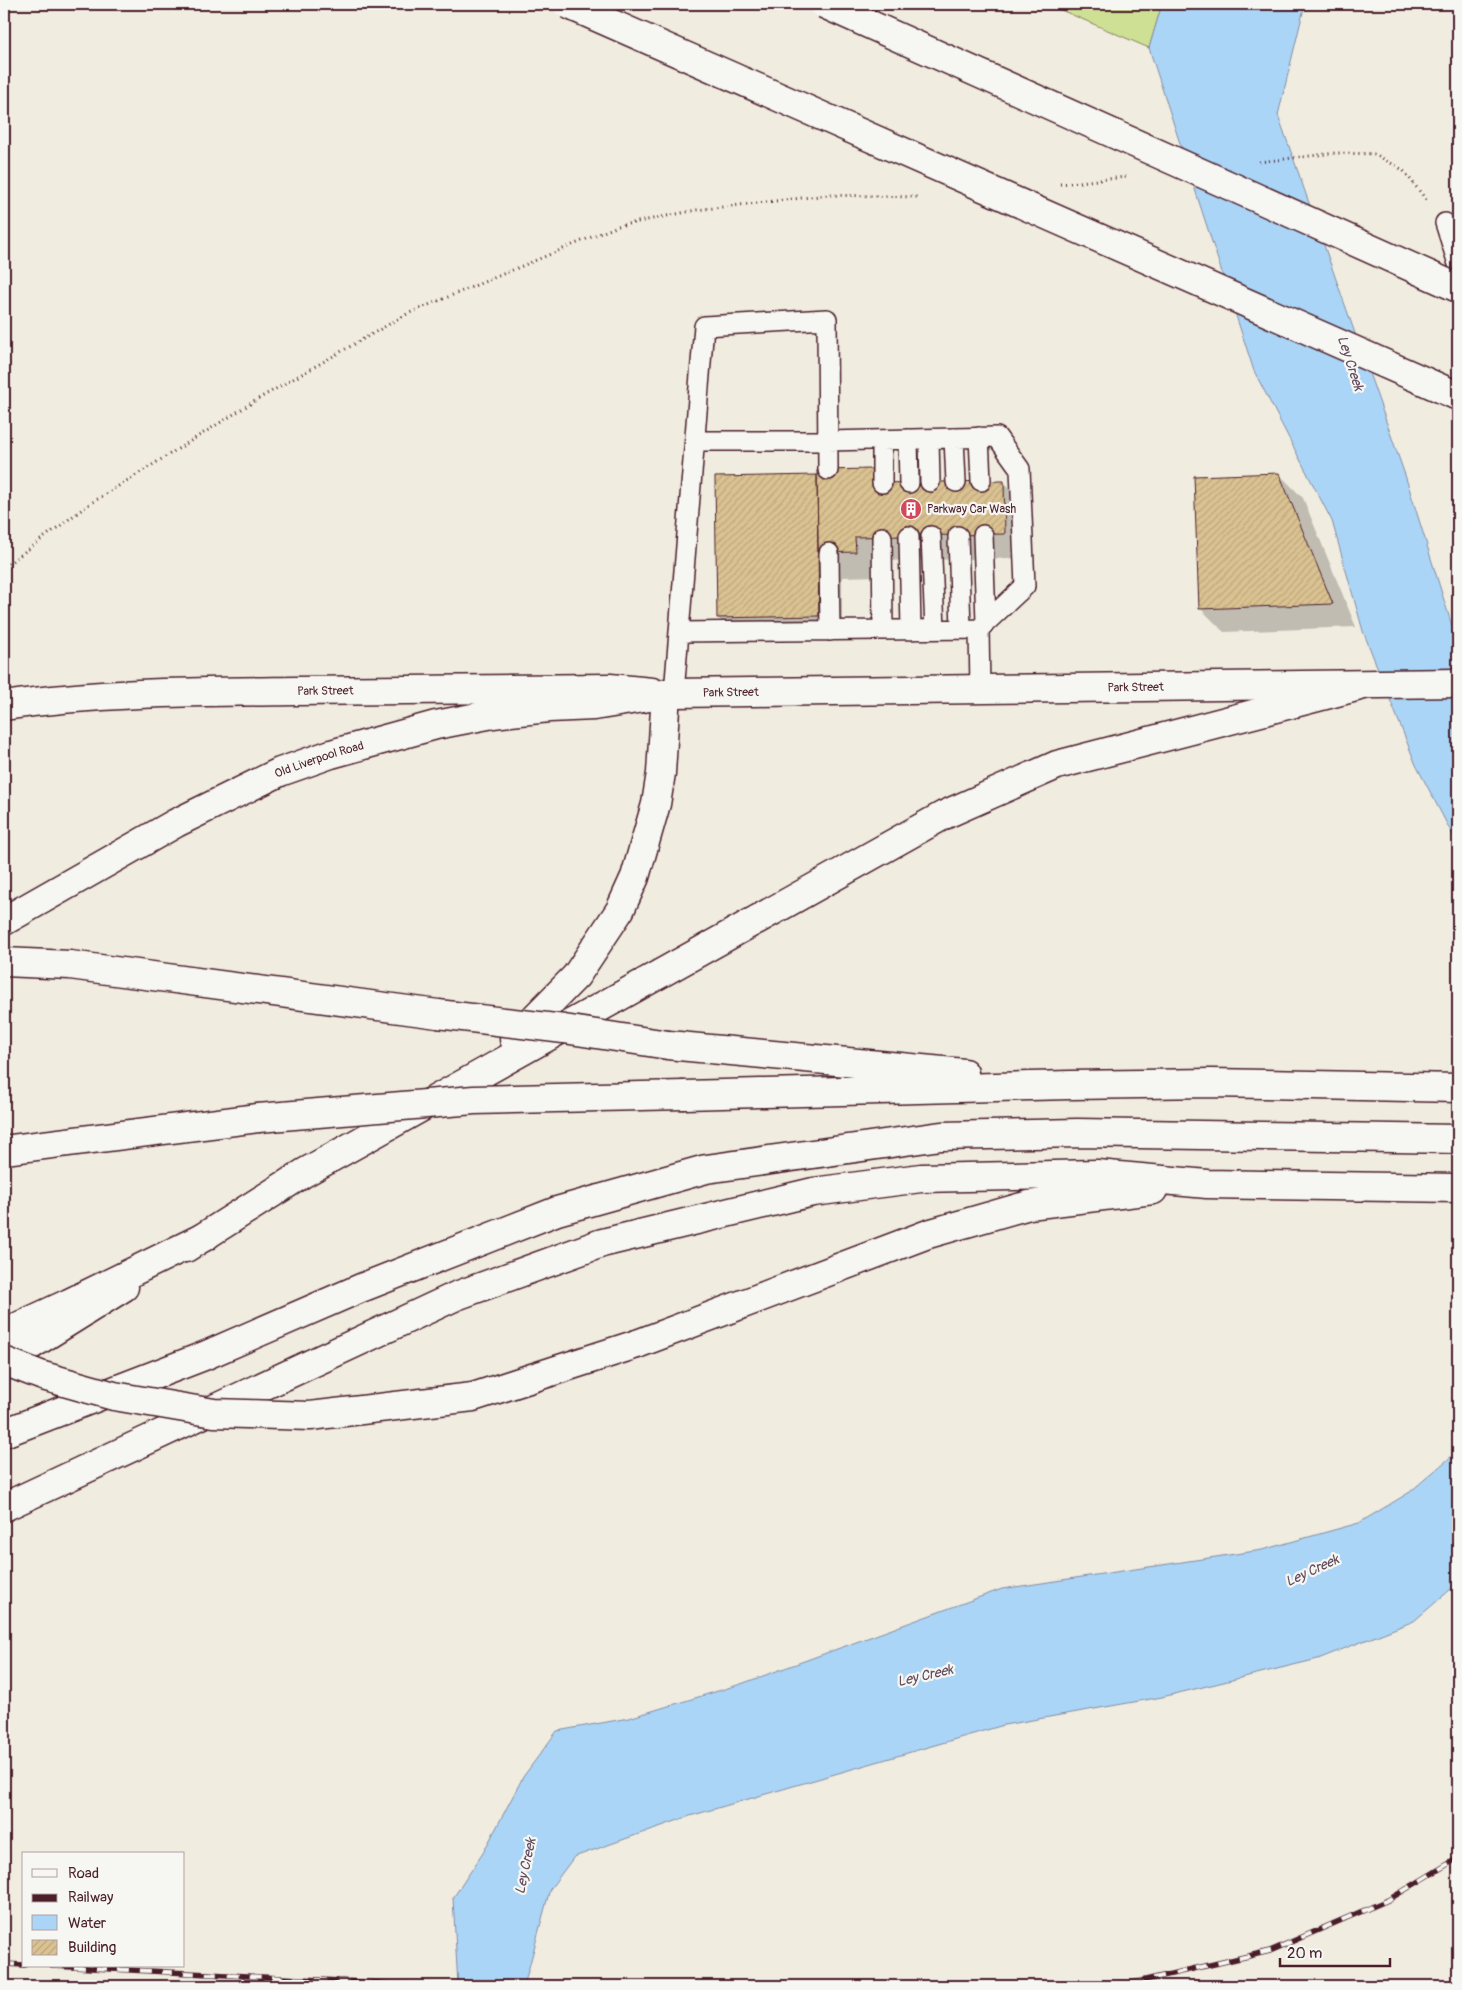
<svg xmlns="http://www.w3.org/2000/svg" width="1462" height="1990" font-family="Pangolin,sans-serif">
	<defs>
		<pattern id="building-hatch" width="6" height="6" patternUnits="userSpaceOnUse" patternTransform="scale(1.25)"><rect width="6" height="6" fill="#dac291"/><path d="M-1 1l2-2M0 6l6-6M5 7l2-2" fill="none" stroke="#bda67d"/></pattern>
	</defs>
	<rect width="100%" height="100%" fill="#f0ecdf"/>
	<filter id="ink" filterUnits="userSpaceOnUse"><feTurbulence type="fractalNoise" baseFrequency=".02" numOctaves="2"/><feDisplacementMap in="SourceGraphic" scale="10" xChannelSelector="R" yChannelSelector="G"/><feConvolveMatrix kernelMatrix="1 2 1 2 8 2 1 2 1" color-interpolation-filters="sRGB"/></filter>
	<g filter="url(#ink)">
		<path fill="#cde094" stroke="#8c8060" d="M1047,4H1162L1149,48Z"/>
		<path fill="#abd5f6" stroke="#848ca5" d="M1162,4H1305L1278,115L1405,475L1458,645V845L1416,765L1363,631L1332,521L1254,371L1149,48Z
			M1458,1447V1583L1414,1621L1318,1659L1162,1697L1004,1725L690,1816L574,1857L550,1889L524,1986H458L453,1898L483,1853L523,1777L557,1731L629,1718L741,1684L1002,1589L1262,1550L1359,1523L1410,1492L1453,1455Z"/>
		<path fill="#0003" d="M871,470L885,484L1004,482L1028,506V558L878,561L879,576L842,577V639L742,642L718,618L716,478L818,476Z
			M1279,474L1303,498L1356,627L1224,632L1200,608Z"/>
		<path fill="url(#building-hatch)" stroke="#4a1f2b" d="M872,469V483L1004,481L1005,534L855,537L856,552L818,553L817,470Z
			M1279,473L1333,604L1199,609L1194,476Z
			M817,475L819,616L717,618L715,477Z"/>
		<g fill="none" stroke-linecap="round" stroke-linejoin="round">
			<g stroke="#4a1f2b" stroke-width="22">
				<path id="service" d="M1445,223L1458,264
					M979,437L981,481
					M954,438L956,482
					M908,439L909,483
					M929,439L930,482
					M882,440V483
					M695,441H828L997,437L1020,469L1025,586L979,629
					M983,535L986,622
					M909,536L911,630
					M931,536L935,629
					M958,536L961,629
					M882,537L883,630
					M829,553L830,631
					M680,632L979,629L980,689
					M674,693L704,326L827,319L828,470"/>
			</g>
			<g stroke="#4a1f2b" stroke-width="31">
				<g id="tertiary">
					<path id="s1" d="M4,706C99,692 199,692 295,691C400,690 505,689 610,688L652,692"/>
				</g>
			</g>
			<g stroke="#4a1f2b" stroke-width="31">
				<g id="secondary">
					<path id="s2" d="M4,921L176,823L280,772L331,754L436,725L493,714L549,708L594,706L674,693L1458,683"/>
					<path d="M514,1039L576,976L620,910L635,877L656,804L661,773L666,693"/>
					<path d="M186,1248L304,1173L944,815L1057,765L1364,685"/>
					<path d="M4,1362L124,1287"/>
				</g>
			</g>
			<g stroke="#4a1f2b" stroke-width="31">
				<path id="primary" d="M4,1333L69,1303L206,1236"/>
			</g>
			<g stroke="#4a1f2b" stroke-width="31">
				<path id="motorway" d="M4,962L70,965L438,1014
					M668,1045L964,1073
					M684,1095L1070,1085L1211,1083L1458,1088
					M4,1150L258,1118
					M637,1344L928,1234L1029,1205L1153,1190
					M4,1433L204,1356L361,1288L557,1211L706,1169L941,1136L1077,1133L1458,1139
					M4,1507L456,1296L602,1243L813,1192L921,1178L1097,1174L1207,1184L1458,1188"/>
			</g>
			<path stroke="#4a1f2b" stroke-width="3" stroke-dasharray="1 4" stroke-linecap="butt" d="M1259,162L1335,153L1375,154L1403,170L1428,202
				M1060,184L1126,177
				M4,567L88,505L258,399L407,314L618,226L696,210L828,195L917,197"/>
			<use href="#service" stroke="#f6f6f2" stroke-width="19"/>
			<use href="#tertiary" stroke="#f6f6f2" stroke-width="28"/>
			<use href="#secondary" stroke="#f6f6f2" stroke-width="28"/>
			<use href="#primary" stroke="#f6f6f2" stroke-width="28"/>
			<use href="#motorway" stroke="#f6f6f2" stroke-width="28"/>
			<g stroke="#4a1f2b" stroke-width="5.5">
				<path id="rail" d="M4,1964L24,1965
					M52,1966L439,1986
					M1110,1986L1124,1985L1270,1951L1388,1900L1458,1858"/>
			</g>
			<use href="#rail" stroke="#f6f6f2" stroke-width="4" stroke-dasharray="11" stroke-linecap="butt"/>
			<g stroke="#4a1f2b" stroke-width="31" stroke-linecap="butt">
				<path id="motorway-bridge" d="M567,4C863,137 1162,263 1458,396
					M824,4L1458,288
					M438,1014L564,1029L668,1045
					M258,1118L474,1100L684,1095
					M4,1361L43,1376L114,1396L214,1413L310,1416L473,1397L637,1344"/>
			</g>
			<use href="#motorway-bridge" stroke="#f6f6f2" stroke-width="28"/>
		</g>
	</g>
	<defs>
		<g id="building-disc" transform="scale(1.125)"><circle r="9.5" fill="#d1495b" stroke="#f6f6f2"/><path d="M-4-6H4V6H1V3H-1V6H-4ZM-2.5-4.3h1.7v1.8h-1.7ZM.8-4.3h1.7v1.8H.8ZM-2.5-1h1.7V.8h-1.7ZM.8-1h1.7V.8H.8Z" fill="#fff"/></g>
	</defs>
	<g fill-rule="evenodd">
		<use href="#building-disc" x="911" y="509"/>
	</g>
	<g text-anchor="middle" stroke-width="4.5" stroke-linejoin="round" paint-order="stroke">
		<g font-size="12" fill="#4a1f2b" stroke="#f6f6f2" text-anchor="start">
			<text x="927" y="513">Parkway Car Wash</text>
		</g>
		<g font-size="12" fill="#4a1f2b" stroke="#f6f6f2">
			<text dy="4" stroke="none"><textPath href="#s2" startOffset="1179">Park Street</textPath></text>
			<text dy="4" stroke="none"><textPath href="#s1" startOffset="322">Park Street</textPath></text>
			<text dy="4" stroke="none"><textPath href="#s2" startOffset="774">Park Street</textPath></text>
			<text dy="4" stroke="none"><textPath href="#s2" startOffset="355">Old Liverpool Road</textPath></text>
		</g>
		<g font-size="14" font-style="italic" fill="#624c5e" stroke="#f6f6f2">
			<text transform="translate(1351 363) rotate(72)" y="5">Ley Creek</text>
			<text transform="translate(1312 1570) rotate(-25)" y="5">Ley Creek</text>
			<text transform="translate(925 1675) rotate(-13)" y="5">Ley Creek</text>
			<text transform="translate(525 1866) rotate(-78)" y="5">Ley Creek</text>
		</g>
	</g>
	<rect width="1462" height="1990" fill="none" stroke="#f6f6f2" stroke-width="20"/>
	<rect x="10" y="10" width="1442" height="1970" fill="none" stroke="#4a1f2b" stroke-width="2" filter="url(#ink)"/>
	<rect x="22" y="1852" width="162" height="115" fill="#f6f6f2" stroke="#b1a0a2"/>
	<rect x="32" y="1869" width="25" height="8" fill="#f6f6f2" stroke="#b1a0a2"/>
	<text x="68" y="1878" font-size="15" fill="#4a1f2b">Road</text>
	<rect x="32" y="1894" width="25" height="8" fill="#4a1f2b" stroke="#b1a0a2"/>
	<text x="68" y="1902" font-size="15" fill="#4a1f2b">Railway</text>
	<rect x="32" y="1915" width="25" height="15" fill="#abd5f6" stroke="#b1a0a2"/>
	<text x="68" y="1928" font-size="15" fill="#4a1f2b">Water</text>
	<rect x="32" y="1940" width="25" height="15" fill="url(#building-hatch)" stroke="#b1a0a2"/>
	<text x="68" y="1952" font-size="15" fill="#4a1f2b">Building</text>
	<path d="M1280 1958v8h110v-8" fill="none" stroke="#4a1f2b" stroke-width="2.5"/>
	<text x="1287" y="1958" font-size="15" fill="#4a1f2b" stroke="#f6f6f2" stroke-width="4" paint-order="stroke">20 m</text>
</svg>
